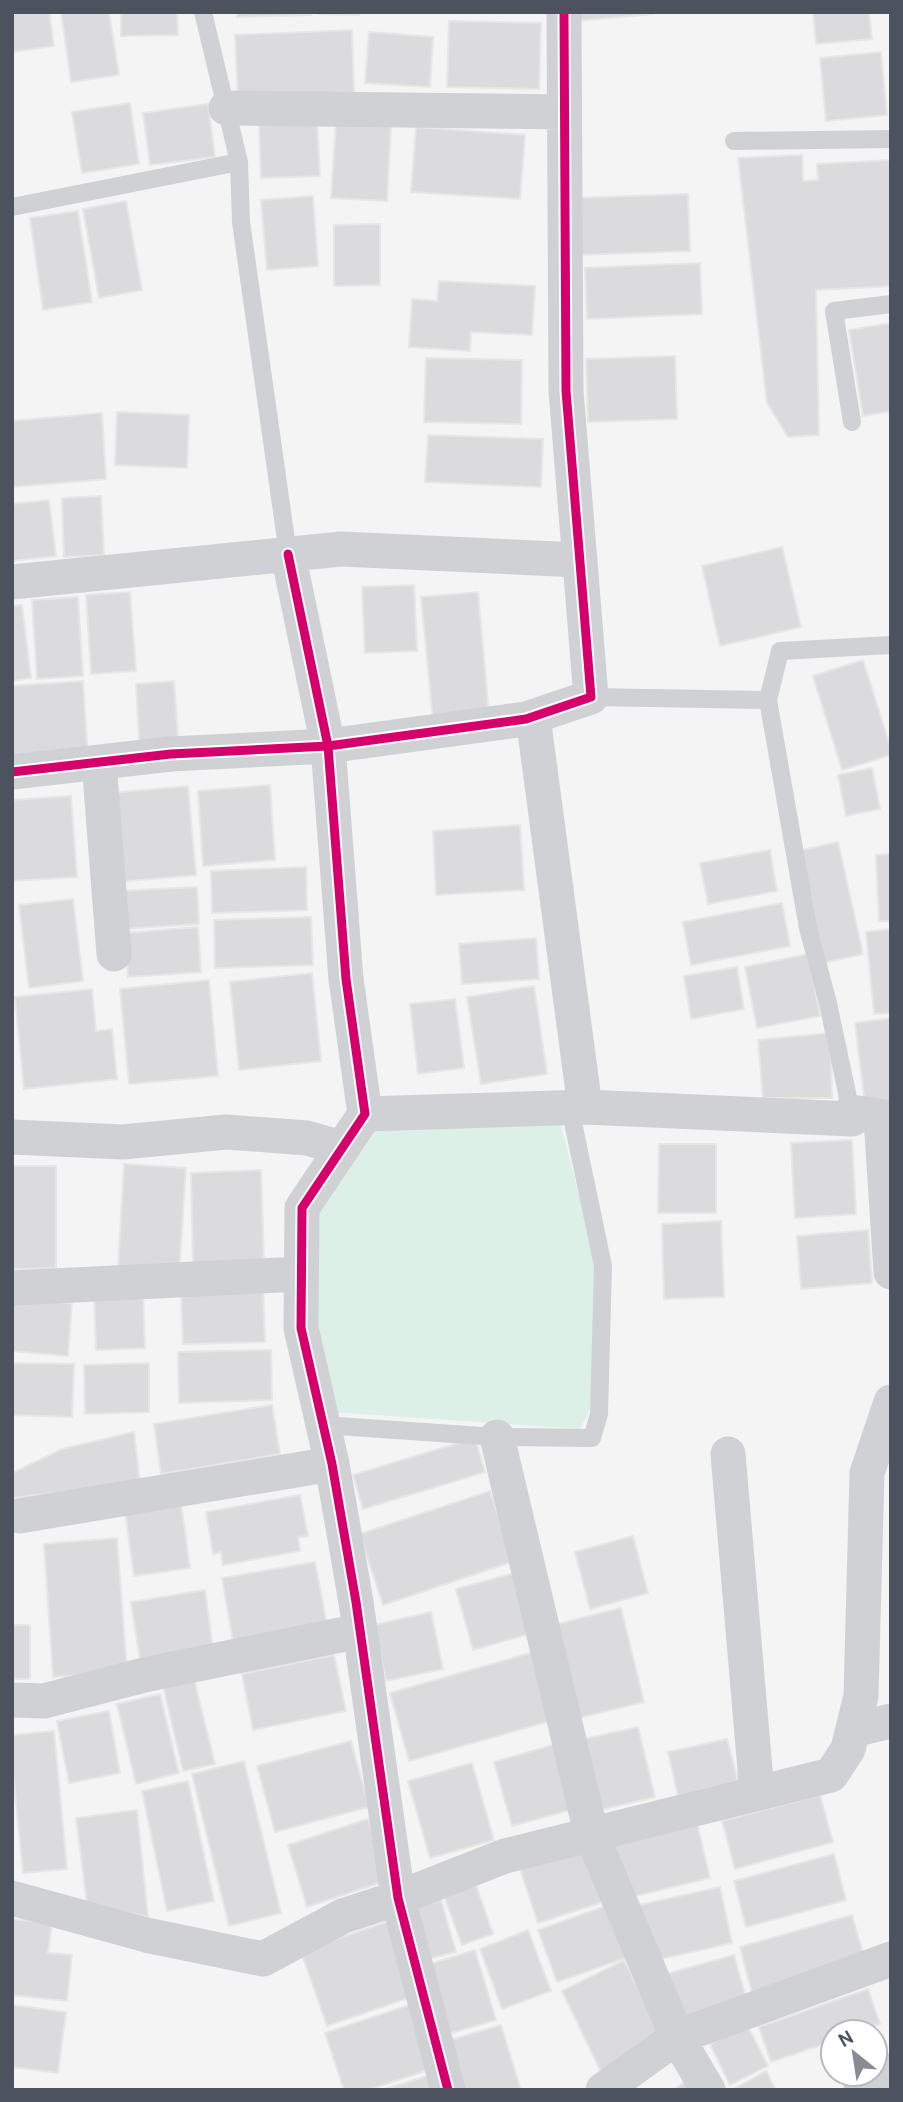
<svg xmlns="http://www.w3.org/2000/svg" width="903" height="2102" font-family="Cabin,sans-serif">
	<rect width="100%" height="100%" fill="#f4f4f4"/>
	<path fill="#dcf0e7" d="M559,1117L595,1258L592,1405L580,1429L332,1412L309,1327L313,1212L372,1126Z"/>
	<path fill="#dbdbdd" stroke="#e6e6e6" stroke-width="2" d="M12,12H49L54,46L12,52Z
		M61,12H109L119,75L71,82Z
		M121,12H177L178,35L121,36Z
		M237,12H311V15L237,17Z
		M318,12H359V15L318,14Z
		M575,12H653V14L576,21Z
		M813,12H869L872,39L816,44Z
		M449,21L541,23L539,89L447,87Z
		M352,30L354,94L238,99L235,35Z
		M369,32L433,37L430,87L365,83Z
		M881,52L887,115L826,121L820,58Z
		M130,103L139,164L82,173L72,112Z
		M208,104L215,157L150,165L143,113Z
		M317,122L320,176L261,178L259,125Z
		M336,122L391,125L387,201L331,198Z
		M416,127L525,135L520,199L411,192Z
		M802,155L803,181L818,180L817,164L891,160V286L816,290L819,435L788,437L767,403L738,158Z
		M688,194L690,251L575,255L573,198Z
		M313,196L318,266L267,270L261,200Z
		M126,201L142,290L99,298L83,209Z
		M78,211L92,302L43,310L30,218Z
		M380,224V285L334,286V225Z
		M700,263L702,314L587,319L585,268Z
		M439,281L535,286L532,335L471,332L470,351L409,347L412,299L437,301Z
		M891,323V411L863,416L849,330Z
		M675,356L677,419L588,422L586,359Z
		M426,358L522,360L521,424L424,422Z
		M117,412L189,415L187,468L115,465Z
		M102,413L106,479L12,487V421Z
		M428,435L543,439L541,487L425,482Z
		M101,496L104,555L64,557L62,498Z
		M49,500L56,556L12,561V504Z
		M782,547L801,627L720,646L702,566Z
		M414,585L417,651L365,653L362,587Z
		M130,592L136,671L91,674L86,595Z
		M478,592L489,714L433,720L421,597Z
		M78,597L83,676L37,679L32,600Z
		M22,605L31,678L12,681V606Z
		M863,660L891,749V755L842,770L813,676Z
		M83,681L88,758L12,763V686Z
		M174,681L179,751L140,754L136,684Z
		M872,768L880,809L846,816L838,775Z
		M270,785L275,860L203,866L198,791Z
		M188,786L196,875L118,882L111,793Z
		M71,796L77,877L12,881V800Z
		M520,825L524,890L436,895L433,831Z
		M838,842L863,954L823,963L798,851Z
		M770,850L777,891L708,904L700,863Z
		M891,854V921H879L876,855Z
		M306,867L307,910L212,913L211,871Z
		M197,887L199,924L121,929L118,891Z
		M73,899L83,981L29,988L19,905Z
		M782,903L790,946L691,965L683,922Z
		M311,917L313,965L215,968L214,920Z
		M198,927L201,972L128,977L125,933Z
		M891,929V1013L874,1014L866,932Z
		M536,938L539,979L462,984L459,944Z
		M808,954L820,1016L757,1028L745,967Z
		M737,967L744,1009L691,1019L684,976Z
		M312,973L321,1061L239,1070L230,982Z
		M209,980L218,1076L129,1084L120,989Z
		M534,986L547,1074L481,1084L467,997Z
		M92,989L96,1031L112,1029L117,1079L24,1089L15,997Z
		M455,999L464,1068L418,1074L410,1004Z
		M891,1018V1102L865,1105L855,1023Z
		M830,1033L832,1098H763L758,1040Z
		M852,1140L856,1214L795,1218L791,1143Z
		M659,1144H716V1213H658Z
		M124,1164L186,1168L179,1274L118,1270Z
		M12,1166H56V1268L12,1269Z
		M261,1170L264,1263L193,1265L191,1173Z
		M721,1221L724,1297L664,1299L662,1224Z
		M868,1230L872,1283L801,1289L797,1236Z
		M263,1286L265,1342L183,1344L181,1289Z
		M143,1292L145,1348L96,1350L94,1294Z
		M12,1298L72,1303L68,1356L12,1351Z
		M271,1350L272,1400L179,1403L178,1352Z
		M12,1363L74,1364L72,1417L12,1415Z
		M149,1363V1412L85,1414L84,1365Z
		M272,1405L280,1454L161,1474L154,1424Z
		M134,1432L140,1483L12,1498V1473L62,1449Z
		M475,1438L485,1472L363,1509L353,1475Z
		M490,1491L514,1561L383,1605L360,1534Z
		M300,1495L308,1536L298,1537L300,1551L223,1565L221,1552L213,1554L206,1512Z
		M181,1503L190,1568L134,1576L125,1511Z
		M633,1536L648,1593L590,1609L575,1552Z
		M117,1538L127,1672L53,1677L44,1544Z
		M315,1562L327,1624L233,1641L222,1578Z
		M518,1572L535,1632L473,1650L456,1589Z
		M205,1590L213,1649L140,1660L131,1602Z
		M621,1608L644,1702L574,1719L550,1626Z
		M431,1612L443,1669L386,1681L374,1625Z
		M12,1625H30V1679H12Z
		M534,1652L554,1720L409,1761L390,1693Z
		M334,1655L346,1711L253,1730L242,1674Z
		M194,1679L215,1764L183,1771L163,1686Z
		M160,1694L179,1773L136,1784L117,1704Z
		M109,1711L120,1773L69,1783L57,1721Z
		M638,1727L655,1797L596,1811L579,1740Z
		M54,1731L67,1869L23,1873L12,1762V1735Z
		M727,1739L738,1781L678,1796L668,1752Z
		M351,1741L369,1807L275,1832L257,1766Z
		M563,1742L581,1807L512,1826L494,1762Z
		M244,1761L281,1913L229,1926L192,1774Z
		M472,1763L494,1840L430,1858L408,1781Z
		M188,1781L214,1901L167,1911L142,1791Z
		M820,1795L833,1842L735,1869L722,1821Z
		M137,1810L148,1917L87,1904L76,1818Z
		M368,1819L388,1880L307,1907L288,1845Z
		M696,1819L710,1878L623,1899L609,1840Z
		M591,1842L609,1900L538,1923L519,1866Z
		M834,1854L846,1900L746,1927L734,1881Z
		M476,1885L493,1934L462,1945L444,1896Z
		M720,1887L732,1943L652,1961L639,1905Z
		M441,1900L456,1952L424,1960L409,1909Z
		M611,1904L629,1957L557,1982L538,1930Z
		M852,1915L866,1964L753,1997L740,1947Z
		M12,1919L52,1923L48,1953L72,1955L67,2001L12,1995Z
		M395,1919L420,1994L327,2026L301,1951Z
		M528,1930L551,1991L502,2009L480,1949Z
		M475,1950L496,2020L448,2034L427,1965Z
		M734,1955L749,2008L677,2027L663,1975Z
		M624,1960L664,2041L601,2072L562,1991Z
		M868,1989L880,2024L857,2032H833V2041L771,2062L759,2027Z
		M418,2002L440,2066L368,2090H344L325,2033Z
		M12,2005L66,2012L58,2073L12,2067Z
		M501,2025L521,2090H458L444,2042Z
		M747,2025L768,2066L730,2085L710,2044Z
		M766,2071L776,2090H732Z
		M434,2074L439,2090H382Z
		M686,2081L692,2090H674Z"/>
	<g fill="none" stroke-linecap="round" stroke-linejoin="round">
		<path stroke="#cfd1d4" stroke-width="18" d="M734,141L891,139
			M239,162L241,222L288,554
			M12,207L239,162L203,12
			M852,422L834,311L891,304
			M591,697L768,700L808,928L828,1003L851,1112
			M768,700L780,651L891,645
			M323,1425L497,1437L592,1438L599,1414L603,1266L570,1108"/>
		<path stroke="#cfd1d4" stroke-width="35" d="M226,108L564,112
			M288,554L328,746L346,979L365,1114L302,1208L301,1328L332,1464L356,1602L398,1898L448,2090
			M12,582L341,549L580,560
			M533,717L585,1107
			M99,762L114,954
			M12,772L171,754L328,746L526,719L591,697L566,391L564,12
			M365,1114L585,1107L852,1119L851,1112L891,1118
			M881,1118L891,1272
			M12,1137L123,1142L226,1132L307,1138L342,1148
			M12,1288L300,1274
			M497,1437L591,1833L677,2037L708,2090
			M728,1454L757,1793
			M19,1516L332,1464
			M12,1700L44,1701L144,1675L360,1631
			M853,1730L891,1721
			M12,1898L146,1935L263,1959L343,1916L398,1898L505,1856L831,1775L848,1749L861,1696L867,1473L891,1402
			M603,2090L677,2037L891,1959
			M861,2090L891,2071"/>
		<g stroke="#fff" stroke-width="13">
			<path id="cycleway" d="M288,554L328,746L346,979L365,1114L302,1208L301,1328L332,1464L356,1602L398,1898L448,2090
				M12,772L171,754L328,746L526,719L591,697L566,391L564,12"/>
		</g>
		<use href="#cycleway" stroke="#d6006c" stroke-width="9"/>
	</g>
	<rect width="903" height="2102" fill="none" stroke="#4c525e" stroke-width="28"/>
	<g transform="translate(854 2053) rotate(330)"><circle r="33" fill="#ffffff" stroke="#b7babf" stroke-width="2"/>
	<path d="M0-5L12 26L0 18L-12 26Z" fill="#878b92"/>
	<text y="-10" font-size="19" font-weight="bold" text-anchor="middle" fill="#4c525e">N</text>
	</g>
</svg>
